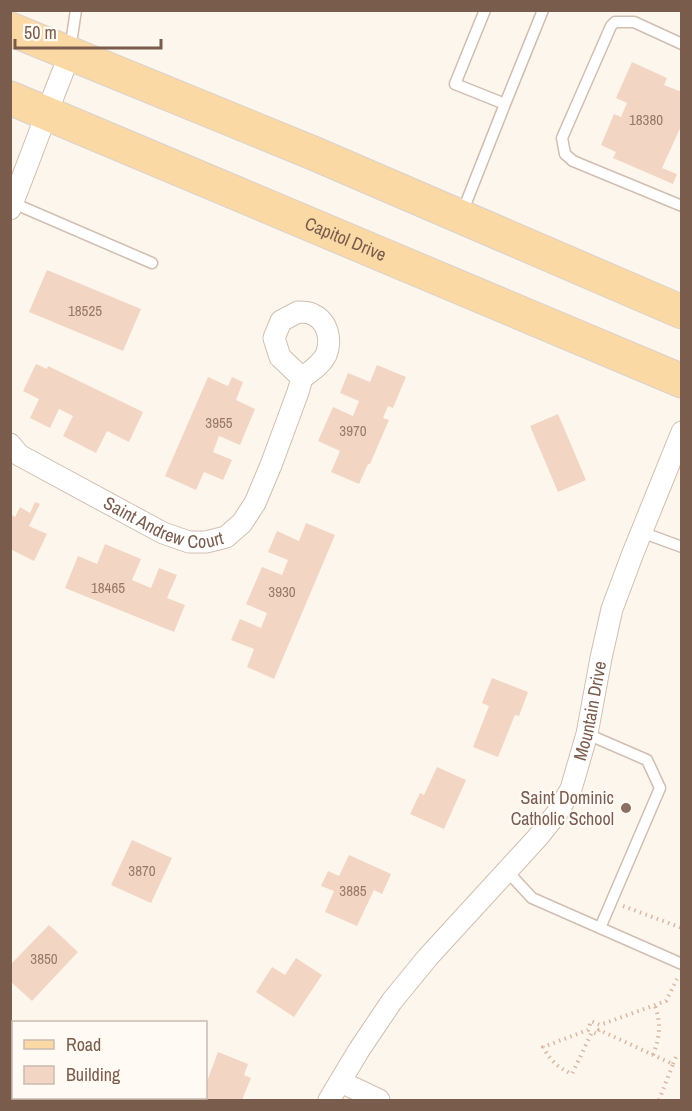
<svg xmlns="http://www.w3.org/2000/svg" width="692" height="1111" font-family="'Archivo Narrow',sans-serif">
	<rect width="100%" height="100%" fill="#fdf6ec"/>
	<path fill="#f3d5c3" d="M632,62L667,78L664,85L682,92V124L662,168L677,174L673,184L613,158L616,152L601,145L614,114L621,117L627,103L616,98Z
		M47,270L141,309L123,351L29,312Z
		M36,364L47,369L48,366L143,412L129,442L107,431L96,453L63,436L73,416L59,409L50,428L30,418L39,399L23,391Z
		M377,365L406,377L393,408L388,406L383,418L389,420L370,464H368L359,484L331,472L340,451L318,441L333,407L353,416L359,401L340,393L348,373L370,382Z
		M208,377L228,386L232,377L243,382L236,400L255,409L240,445L219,436L213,452L232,460L223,480L204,472L196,490L165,476Z
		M558,414L586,480L558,492L530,426Z
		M35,502L40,504L29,526L47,534L34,561L10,549V514L15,517L20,507L30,513Z
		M306,523L335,535L274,679L247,667L254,649L231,640L240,619L261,628L267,613L246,604L262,567L282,575L288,560L268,552L277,531L299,541Z
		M105,544L141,559L132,580L151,588L159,568L177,575L167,598L185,605L174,632L65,588L78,556L97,564Z
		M492,678L528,692L519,716L515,715L498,757L473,747L489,706L482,703Z
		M437,767L466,780L444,829L410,814L420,793L424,795Z
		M132,840L172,858L151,903L111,885Z
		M349,855L391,874L382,894L374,890L357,926L325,912L334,891L321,886L328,871L339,876Z
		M49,925L78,952L32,1001L10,981V965Z
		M296,958L322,975L294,1017L256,992L272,967L285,975Z
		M218,1052L248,1064L244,1075L251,1078L242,1100H199L200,1098H206V1084Z"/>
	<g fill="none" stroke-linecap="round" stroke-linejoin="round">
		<g stroke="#d1beb0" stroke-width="13">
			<path id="service" d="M485,10L455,84L505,104L543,10
				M682,44L634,22H615L611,26L562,138L565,154L573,161L682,206
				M70,50L76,10
				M13,203L152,263
				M462,213L505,104
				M641,532L682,547
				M587,734L647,760L660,788L600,928
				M507,871L532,898L682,964"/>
		</g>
		<g stroke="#d1beb0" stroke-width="23">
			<g id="minor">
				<path d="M10,209C31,157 49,105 70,54"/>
				<path d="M298,312C303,312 308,312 312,314C328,321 332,340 326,355C321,365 311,371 302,378L280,357L274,338L281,321Z"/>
				<path id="s1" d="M10,444L19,455L163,533L189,542H206L226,537L242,523L255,503L271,465L298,392L302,378"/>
				<path d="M341,1082L379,1100"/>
				<path id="s2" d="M329,1100L359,1050L392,1001L428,957L538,837L557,813L571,789L587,734L601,658L612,609L633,553L682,432"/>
			</g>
		</g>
		<g stroke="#dad1cd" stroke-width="35">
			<g id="primary">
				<path d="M10,29L313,153L682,312"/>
				<path id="s3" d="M10,98L682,381"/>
			</g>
		</g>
		<path stroke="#d9b8a5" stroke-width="4" stroke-dasharray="1.5 4.5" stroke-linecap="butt" d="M623,906L682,928
			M653,1055C660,1037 661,1023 655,1006
			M673,1064L676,1057L682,1056
			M659,1100L673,1064L599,1030L597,1034L592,1032L572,1074C558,1068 550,1060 543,1047L588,1030L591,1021L600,1025L666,1001L677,979"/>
		<use href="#service" stroke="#fff" stroke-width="10"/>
		<use href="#minor" stroke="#fff" stroke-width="21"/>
		<use href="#primary" stroke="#fbd9a5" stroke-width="33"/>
	</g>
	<circle fill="#8d6e63" stroke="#fffaf3" stroke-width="2" cx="626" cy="808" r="6"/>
	<g text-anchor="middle" stroke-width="4.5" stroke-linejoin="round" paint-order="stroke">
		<g font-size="15" fill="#987a6a">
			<text x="646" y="125">18380</text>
			<text x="85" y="316">18525</text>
			<text x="219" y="428">3955</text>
			<text x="353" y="436">3970</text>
			<text x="108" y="593">18465</text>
			<text x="282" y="597">3930</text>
			<text x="142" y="876">3870</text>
			<text x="353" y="896">3885</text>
			<text x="44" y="964">3850</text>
		</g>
		<g font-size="18" fill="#7a5c4d" stroke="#fffaf3">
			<text dy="6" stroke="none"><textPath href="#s3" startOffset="364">Capitol Drive</textPath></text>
			<text dy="6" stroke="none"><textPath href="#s1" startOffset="176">Saint Andrew Court</textPath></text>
			<text dy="6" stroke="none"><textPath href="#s2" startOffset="476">Mountain Drive</textPath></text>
		</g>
		<g font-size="18" fill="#785e54" stroke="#fffaf3" text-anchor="end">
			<text x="614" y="804">Saint Dominic<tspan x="614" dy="21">Catholic School</tspan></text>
		</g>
	</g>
	<rect width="692" height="1111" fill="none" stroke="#7a5c4d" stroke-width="24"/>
	<rect x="12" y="1021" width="195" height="78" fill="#fffaf3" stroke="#cabbb1" stroke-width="1.5"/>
	<rect x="24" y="1040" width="30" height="9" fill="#fbd9a5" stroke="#cabbb1" stroke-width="1.5"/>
	<text x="66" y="1051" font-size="18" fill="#7a5c4d">Road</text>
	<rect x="24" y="1066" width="30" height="18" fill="#f3d5c3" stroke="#cabbb1" stroke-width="1.5"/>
	<text x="66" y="1081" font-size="18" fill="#7a5c4d">Building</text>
	<path d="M15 39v9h146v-9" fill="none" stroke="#7a5c4d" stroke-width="3"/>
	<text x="24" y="39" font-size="18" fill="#7a5c4d" stroke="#fffaf3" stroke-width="4.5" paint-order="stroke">50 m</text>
</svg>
